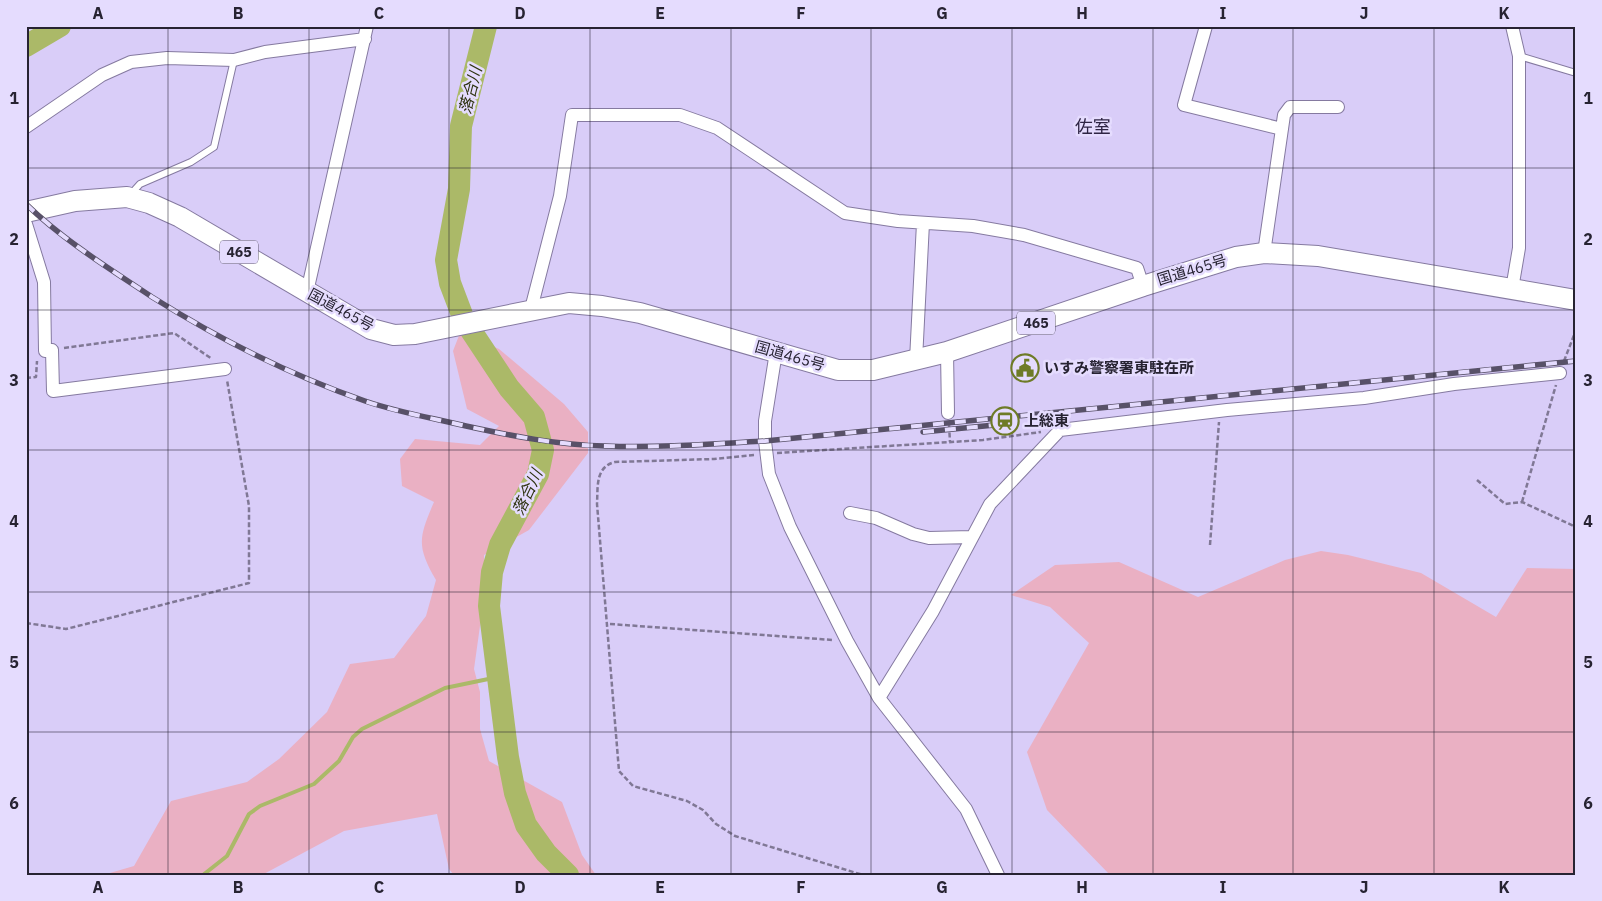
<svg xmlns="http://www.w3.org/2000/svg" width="1602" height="901" font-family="'IBM Plex Sans','Noto Sans JP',sans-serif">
	<rect width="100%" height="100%" fill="#d9cdf8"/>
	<path fill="#eab0c3" d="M460,333L499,349L564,404L588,432V453L529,530L484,555V597L474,669L480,692V729L489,761L562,802L582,855L596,875H454L449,869L437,814L344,831L262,875H103L134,866L171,801L247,782L279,759L327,712L350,664L394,658L426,616L436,580C416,546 419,537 434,502L402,486L400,459L415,439L480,445L499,426L467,409L453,351Z
		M1321,551L1348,555L1421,573L1496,617L1527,568L1576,569V875H1110L1047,810L1027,752L1089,643L1050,607L1011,595L1055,565L1119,562L1198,597L1285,560Z"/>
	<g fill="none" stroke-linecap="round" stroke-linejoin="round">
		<path stroke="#abb968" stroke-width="4" d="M203,875L227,856L249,814L260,806L314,784L339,761L353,737L362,729L445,688L498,677"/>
		<path stroke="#abb968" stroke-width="22" d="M486,26L461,126L459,189L446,260L450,283L464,320L509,388L534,417L543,450L538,474L500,545L492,572L489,606L508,757L515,793L526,825L546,853L568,875
			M26,46L60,26"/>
		<g stroke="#857aa0" stroke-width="8">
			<path id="service" d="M1519,56L1576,73
				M130,195L140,184L191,162L214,147L234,60"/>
		</g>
		<g stroke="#857aa0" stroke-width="14">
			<path id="minor" d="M1206,26L1184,105L1282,129
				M1512,26L1519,56V248L1512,289
				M26,127L102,75L131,62L167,58L234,60L265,52L365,39
				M26,224L44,282L45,351L52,350L53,391L225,369
				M1264,253L1284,115L1290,107H1338
				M307,292L367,26
				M531,309L560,196L572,115H680L717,128L845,213L898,221L973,226L1024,235L1137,268L1143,286
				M776,352L765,421V441L769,474L790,527L847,641L879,698L966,809L998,875
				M947,352L948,413
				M916,360L923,223
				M850,513L876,518L913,534L929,538L972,537
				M879,698L933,611L990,504L1060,430L1227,410L1364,398L1454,384L1560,373"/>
		</g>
		<g stroke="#857aa0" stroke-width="22">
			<path id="trunk" d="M26,212L75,201L127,197L149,203L180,217L371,329L394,335L415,334L569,303L602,306L640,313L838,370H873L947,352L1143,286L1236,257L1264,253L1318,256L1576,300"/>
		</g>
		<path stroke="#807895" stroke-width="2.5" stroke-dasharray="5 2.5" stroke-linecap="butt" d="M64,348L174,333L212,359
			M1564,361L1576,330
			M26,378L36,377L37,361
			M949,425L950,442
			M777,453L983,440L1041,432
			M754,455L714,459L615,462C595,467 598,487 597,504L619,771L633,786L687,801L703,810L716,824L735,836L863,875
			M1477,480L1505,504L1522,502L1576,527
			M1522,502L1556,385
			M1210,545L1219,422
			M26,623L66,629L249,583V506L227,380
			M610,624L833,640"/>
		<use href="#service" stroke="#fff" stroke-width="6"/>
		<use href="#minor" stroke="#fff" stroke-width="12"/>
		<use href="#trunk" stroke="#fff" stroke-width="20"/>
		<g stroke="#585168" stroke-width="5.5">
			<path id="rail" d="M26,204C63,240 110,269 152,297C219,339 290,375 365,401C397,412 432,418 466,426C512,436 558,445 605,446C658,448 712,444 765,441L1576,361
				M923,432L1005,424"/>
		</g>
		<use href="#rail" stroke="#e5dcfe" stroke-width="4" stroke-dasharray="11" stroke-linecap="butt"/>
	</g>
	<path fill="none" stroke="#272332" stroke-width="1" stroke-opacity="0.55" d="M168,26V875M309,26V875M449,26V875M590,26V875M731,26V875M871,26V875M1012,26V875M1153,26V875M1293,26V875M1434,26V875M26,168H1576M26,310H1576M26,450H1576M26,592H1576M26,732H1576"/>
	<defs>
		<g id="civic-ring" transform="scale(1.4375)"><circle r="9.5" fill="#e5dcfe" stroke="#6e7b27" stroke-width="1.5"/><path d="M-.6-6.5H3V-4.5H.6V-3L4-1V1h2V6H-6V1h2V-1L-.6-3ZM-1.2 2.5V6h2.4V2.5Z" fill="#6e7b27"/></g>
		<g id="station-ring" transform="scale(1.4375)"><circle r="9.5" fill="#e5dcfe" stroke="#6e7b27" stroke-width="1.5"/><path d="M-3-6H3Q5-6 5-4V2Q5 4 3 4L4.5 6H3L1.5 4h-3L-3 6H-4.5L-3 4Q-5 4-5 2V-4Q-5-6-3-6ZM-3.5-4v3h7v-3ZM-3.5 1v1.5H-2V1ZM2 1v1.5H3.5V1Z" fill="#6e7b27"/></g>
	</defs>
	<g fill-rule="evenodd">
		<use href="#civic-ring" x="1025" y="368"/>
		<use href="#station-ring" x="1005" y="421"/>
	</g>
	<g text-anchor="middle" stroke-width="5" stroke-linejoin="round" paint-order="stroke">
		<g fill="#e5dcfe" stroke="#605a6f" stroke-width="1">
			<rect x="220" y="240.5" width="38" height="23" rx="4"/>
			<rect x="1017" y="311.5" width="38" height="23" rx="4"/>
		</g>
		<g font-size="14" font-weight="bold" fill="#272332">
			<text x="239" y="257">465</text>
			<text x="1036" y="328">465</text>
		</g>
		<g font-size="15" fill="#272332" stroke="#e5dcfe">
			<text transform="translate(1192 270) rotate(-17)" y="5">国道465号</text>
			<text transform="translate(341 310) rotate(28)" y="5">国道465号</text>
			<text transform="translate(790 356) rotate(16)" y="5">国道465号</text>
		</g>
		<g font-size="15" font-weight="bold" fill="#272332" stroke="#e5dcfe" text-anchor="start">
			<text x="1044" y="373">いすみ警察署東駐在所</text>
			<text x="1024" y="426">上総東</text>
		</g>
		<g font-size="16" font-style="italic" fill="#2e3310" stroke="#e5dcfe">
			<text transform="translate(470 90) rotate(-76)" y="6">落合川</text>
			<text transform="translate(527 492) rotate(-65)" y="6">落合川</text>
		</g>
		<g font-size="18" fill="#2e2444" stroke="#e5dcfe">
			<text x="1093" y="133">佐室</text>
		</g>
	</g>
	<rect width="1602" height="901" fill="none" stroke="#e5dcfe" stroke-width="55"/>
	<rect x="28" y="28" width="1546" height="846" fill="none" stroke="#272332" stroke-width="2"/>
	<g font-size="16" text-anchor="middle" font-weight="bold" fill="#272332">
		<text x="98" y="19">A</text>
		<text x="238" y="19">B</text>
		<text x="379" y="19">C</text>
		<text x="520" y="19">D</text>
		<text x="660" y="19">E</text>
		<text x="801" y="19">F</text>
		<text x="942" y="19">G</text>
		<text x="1082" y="19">H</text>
		<text x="1223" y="19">I</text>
		<text x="1364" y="19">J</text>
		<text x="1504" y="19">K</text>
		<text x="14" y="104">1</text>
		<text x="1588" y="104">1</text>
		<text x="14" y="245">2</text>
		<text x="1588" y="245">2</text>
		<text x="14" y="386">3</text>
		<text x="1588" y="386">3</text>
		<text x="14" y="527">4</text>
		<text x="1588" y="527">4</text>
		<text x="14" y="668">5</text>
		<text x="1588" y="668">5</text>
		<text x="14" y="809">6</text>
		<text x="1588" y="809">6</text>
		<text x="98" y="893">A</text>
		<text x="238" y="893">B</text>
		<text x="379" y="893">C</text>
		<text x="520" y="893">D</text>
		<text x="660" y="893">E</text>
		<text x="801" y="893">F</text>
		<text x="942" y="893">G</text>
		<text x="1082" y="893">H</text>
		<text x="1223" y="893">I</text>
		<text x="1364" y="893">J</text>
		<text x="1504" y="893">K</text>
	</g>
</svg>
